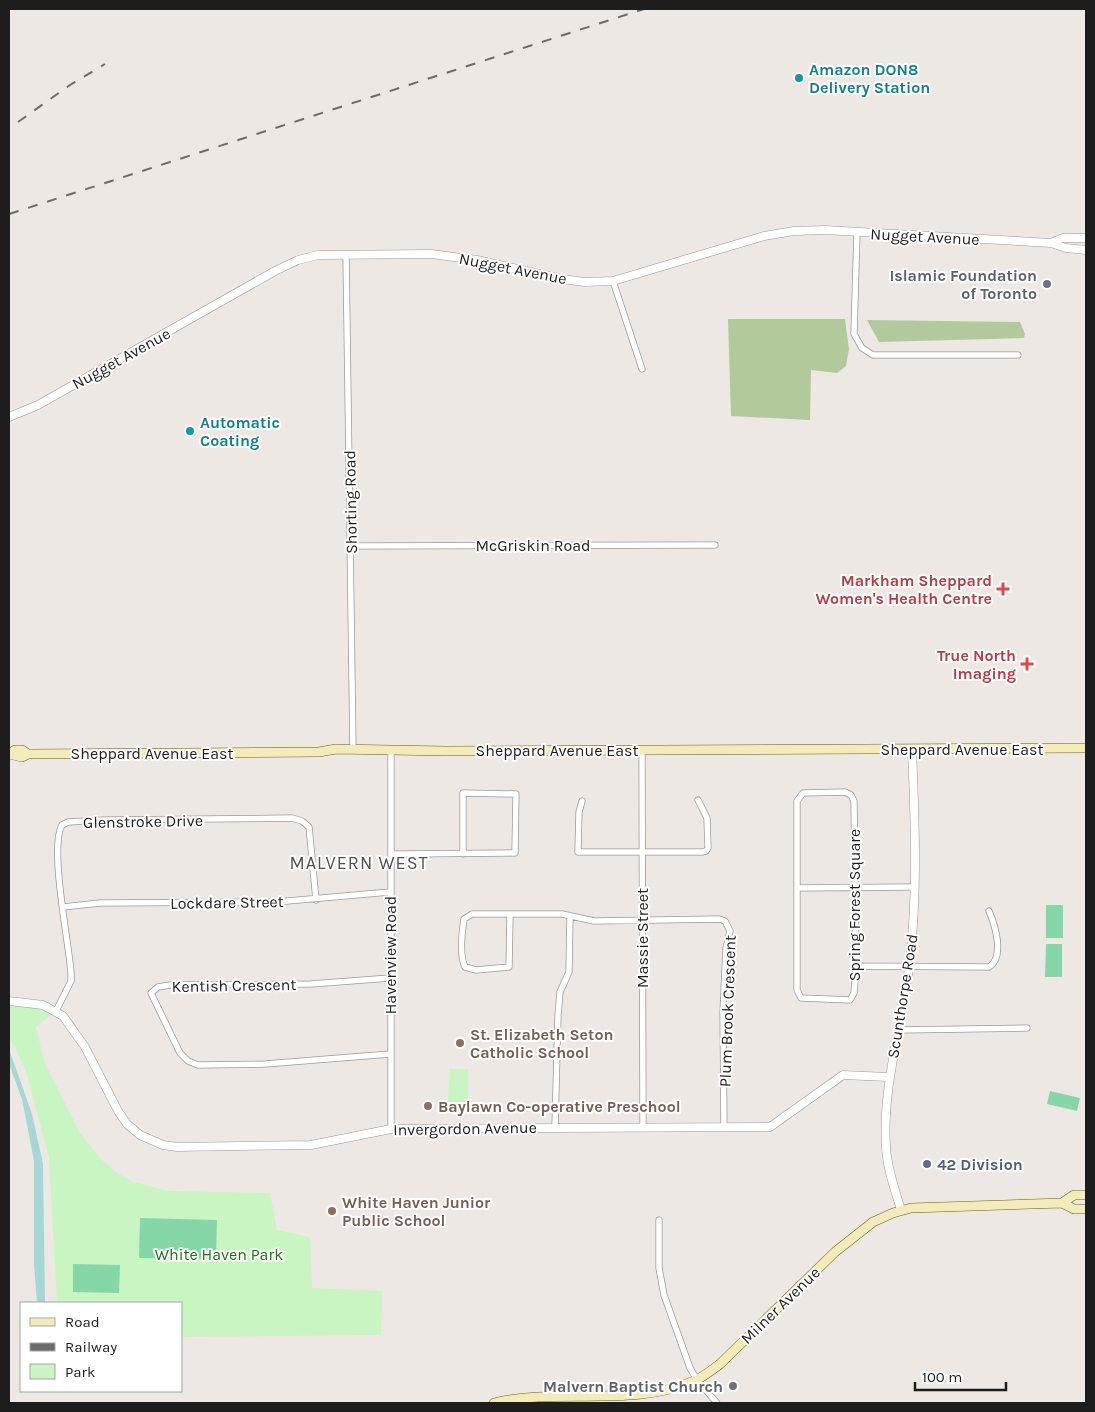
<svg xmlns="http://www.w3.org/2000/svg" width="1095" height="1412" font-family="Karla,sans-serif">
	<rect width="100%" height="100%" fill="#ede8e3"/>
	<path fill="#b2ca9b" d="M728,319H845L849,349L846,366L837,373L811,370L810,420L731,416Z
		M867,320L1020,322L1025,334L1024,338L879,342Z"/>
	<path fill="#c9f5c2" d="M9,1006L40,1009L52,1014L36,1027L44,1061L80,1133L104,1162L117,1173L134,1182L169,1191L270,1193L277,1230L310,1237L312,1288L382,1291L381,1335L181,1337V1303H57L49,1157L26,1072L14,1045L9,1040Z
		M450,1069H468V1114H447Z"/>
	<path fill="#86d7a7" d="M1046,905H1063V938H1046Z
		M1046,944H1062V977H1045Z
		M1050,1091L1080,1098L1077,1111L1047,1104Z
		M140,1218L217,1220L216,1259L139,1258Z
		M73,1264L120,1265L119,1293L73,1292Z"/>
	<path fill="#a6d7d8" d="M9,1049L32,1114L43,1164L45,1303H37L34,1265V1161L22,1099L9,1064Z"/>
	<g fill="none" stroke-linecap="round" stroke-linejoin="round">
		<g stroke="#9a9a9a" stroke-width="7">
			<path id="minor" d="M857,232L854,334L862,348L873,355H1018
				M346,254L353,750
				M613,281L642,369
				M351,546L715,545
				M642,749L643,1127
				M845,792L851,795L854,801L856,966L854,993L850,1000L801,998L797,990V801L803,793Z
				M582,801L579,812L578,852H702L706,851L708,848L707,818L698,800
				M391,854H401L515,853L516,794L463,793V854
				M797,888L913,887
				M63,907L100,903L276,902L390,892
				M510,914L509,967L476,970L465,967C459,955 462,932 464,919L472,914H562L594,921L719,919L725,921L730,931L726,948L723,1012L724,1127
				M856,966L989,967C1005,957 995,925 989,911
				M56,1011L71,981V973C69,943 49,847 62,825L68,822L104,820L292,818L302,821L309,827L316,900
				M898,1030L1027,1028
				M390,1054L265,1064L198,1065L188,1061L180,1053L151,993L158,987L170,985L311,984L390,978
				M555,1127L558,1015L560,992L569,972L570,916
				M391,1129V751
				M659,1220V1268L664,1295L690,1368L697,1380L717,1403"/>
		</g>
		<g stroke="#9a9a9a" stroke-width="9">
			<path id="tertiary" d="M1051,243L1063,238H1086
				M9,417L38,405L275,271L298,260L318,255L431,254L477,260L562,279L585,282L613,281L764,236L794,231L825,230L1051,243L1066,248L1086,250
				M9,1001L43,1005L63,1016L85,1047L118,1111L127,1124L140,1135L163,1145L177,1147L311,1145L391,1129L764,1127H770L843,1075L888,1077
				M901,1210C895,1190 887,1168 886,1147C882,1086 902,1027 909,967C918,896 915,821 912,750"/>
		</g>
		<g stroke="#6b610d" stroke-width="10">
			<path id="secondary" d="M9,754L22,757L28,754L319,752L336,749L445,751L1086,748
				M9,754L15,750H22L28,754
				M1062,1203L1074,1195H1086
				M494,1403C560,1387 631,1408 694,1381C703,1377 712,1370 720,1364L835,1252L873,1222L893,1213L911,1208L1062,1203L1074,1209H1086"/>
		</g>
		<use href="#minor" stroke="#fff" stroke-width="5.5"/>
		<use href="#tertiary" stroke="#fff" stroke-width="8"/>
		<use href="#secondary" stroke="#f4ebba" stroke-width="9"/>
		<path stroke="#6b6b6b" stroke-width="2" stroke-dasharray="10 10" stroke-linecap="butt" d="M18,122L70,85L105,64
			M9,214L644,9"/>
	</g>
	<g fill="#0f9aa8" stroke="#fff" stroke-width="2">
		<circle cx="799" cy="78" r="5"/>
		<circle cx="190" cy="431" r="5"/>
	</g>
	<g fill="#6b7280" stroke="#fff" stroke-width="2">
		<circle cx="1047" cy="284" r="5"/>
		<circle cx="733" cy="1386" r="5"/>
	</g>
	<g fill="#e0444e" stroke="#fff" stroke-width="2">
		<path d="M1000.5 581.5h5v5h5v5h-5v5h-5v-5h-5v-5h5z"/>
		<path d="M1024.5 656.5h5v5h5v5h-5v5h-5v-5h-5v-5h5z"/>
	</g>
	<g fill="#8d6e63" stroke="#fff" stroke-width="2">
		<circle cx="460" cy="1043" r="5"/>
		<circle cx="428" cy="1106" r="5"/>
		<circle cx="332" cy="1211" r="5"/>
	</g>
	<circle fill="#5c6f8a" stroke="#fff" stroke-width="2" cx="927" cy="1164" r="5"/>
	<g text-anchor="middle" stroke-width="4" stroke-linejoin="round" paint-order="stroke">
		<g font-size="16" font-weight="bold" fill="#0d838f" stroke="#fff" text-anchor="start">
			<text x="809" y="75">Amazon DON8<tspan x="809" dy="18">Delivery Station</tspan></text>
			<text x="200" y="428">Automatic<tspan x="200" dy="18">Coating</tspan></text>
		</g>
		<g font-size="16" fill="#1d1d1d" stroke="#fff">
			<text transform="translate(925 236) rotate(3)" y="6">Nugget Avenue</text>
			<text transform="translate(513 268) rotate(11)" y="6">Nugget Avenue</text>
			<text transform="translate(121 358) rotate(-29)" y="6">Nugget Avenue</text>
			<text transform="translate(350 502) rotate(-91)" y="6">Shorting Road</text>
			<text x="533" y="551">McGriskin Road</text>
			<text x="962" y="755">Sheppard Avenue East</text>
			<text x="557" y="756">Sheppard Avenue East</text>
			<text x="152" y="759">Sheppard Avenue East</text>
			<text transform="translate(143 821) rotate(-1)" y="6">Glenstroke Drive</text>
			<text transform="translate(227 902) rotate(-1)" y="6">Lockdare Street</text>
			<text transform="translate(854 905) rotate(-90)" y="6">Spring Forest Square</text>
			<text transform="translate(642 938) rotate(-90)" y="6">Massie Street</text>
			<text transform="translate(390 955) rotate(-90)" y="6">Havenview Road</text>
			<text transform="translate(234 985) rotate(-1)" y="6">Kentish Crescent</text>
			<text transform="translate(902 996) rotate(-81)" y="6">Scunthorpe Road</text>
			<text transform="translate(727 1011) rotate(-88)" y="6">Plum Brook Crescent</text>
			<text transform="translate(465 1128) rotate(-1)" y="6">Invergordon Avenue</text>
			<text transform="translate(780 1305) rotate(-44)" y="6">Milner Avenue</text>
		</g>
		<g font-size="16" font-weight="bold" fill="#5b616d" stroke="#fff" text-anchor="end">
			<text x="1037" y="281">Islamic Foundation<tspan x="1037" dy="18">of Toronto</tspan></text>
			<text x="723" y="1392">Malvern Baptist Church</text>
		</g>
		<g font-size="16" font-weight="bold" fill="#be3a42" stroke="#fff" text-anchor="end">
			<text x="992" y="586">Markham Sheppard<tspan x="992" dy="18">Women's Health Centre</tspan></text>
			<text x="1016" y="661">True North<tspan x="1016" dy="18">Imaging</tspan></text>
		</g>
		<g font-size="16" font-weight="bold" fill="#785e54" stroke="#fff" text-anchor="start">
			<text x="470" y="1040">St. Elizabeth Seton<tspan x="470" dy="18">Catholic School</tspan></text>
			<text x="438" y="1112">Baylawn Co-operative Preschool</text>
			<text x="342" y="1208">White Haven Junior<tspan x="342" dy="18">Public School</tspan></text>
		</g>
		<g font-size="16" font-weight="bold" fill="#4e5e75" stroke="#fff" text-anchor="start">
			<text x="937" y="1170">42 Division</text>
		</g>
		<g font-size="16" fill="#1f7213" stroke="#fff">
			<text x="219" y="1260">White Haven Park</text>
		</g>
		<g font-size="18" letter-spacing="1" fill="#505050" stroke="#fff">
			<text x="359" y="869">MALVERN WEST</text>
		</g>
	</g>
	<rect width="1095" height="1412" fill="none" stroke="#1d1d1d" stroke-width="20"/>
	<rect x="20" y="1302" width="162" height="90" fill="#ffffff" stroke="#a5a5a5"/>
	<rect x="30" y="1318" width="25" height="8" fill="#f4ebba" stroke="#a5a5a5"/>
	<text x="65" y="1327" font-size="15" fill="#1d1d1d">Road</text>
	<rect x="30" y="1343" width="25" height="8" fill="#6b6b6b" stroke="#a5a5a5"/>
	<text x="65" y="1352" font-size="15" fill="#1d1d1d">Railway</text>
	<rect x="30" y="1364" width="25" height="15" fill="#c9f5c2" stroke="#a5a5a5"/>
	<text x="65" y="1377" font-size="15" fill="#1d1d1d">Park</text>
	<path d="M915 1382v8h91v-8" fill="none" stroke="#1d1d1d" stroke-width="2.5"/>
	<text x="922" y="1382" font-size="15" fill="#1d1d1d" stroke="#ffffff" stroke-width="4" paint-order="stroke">100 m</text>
</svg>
